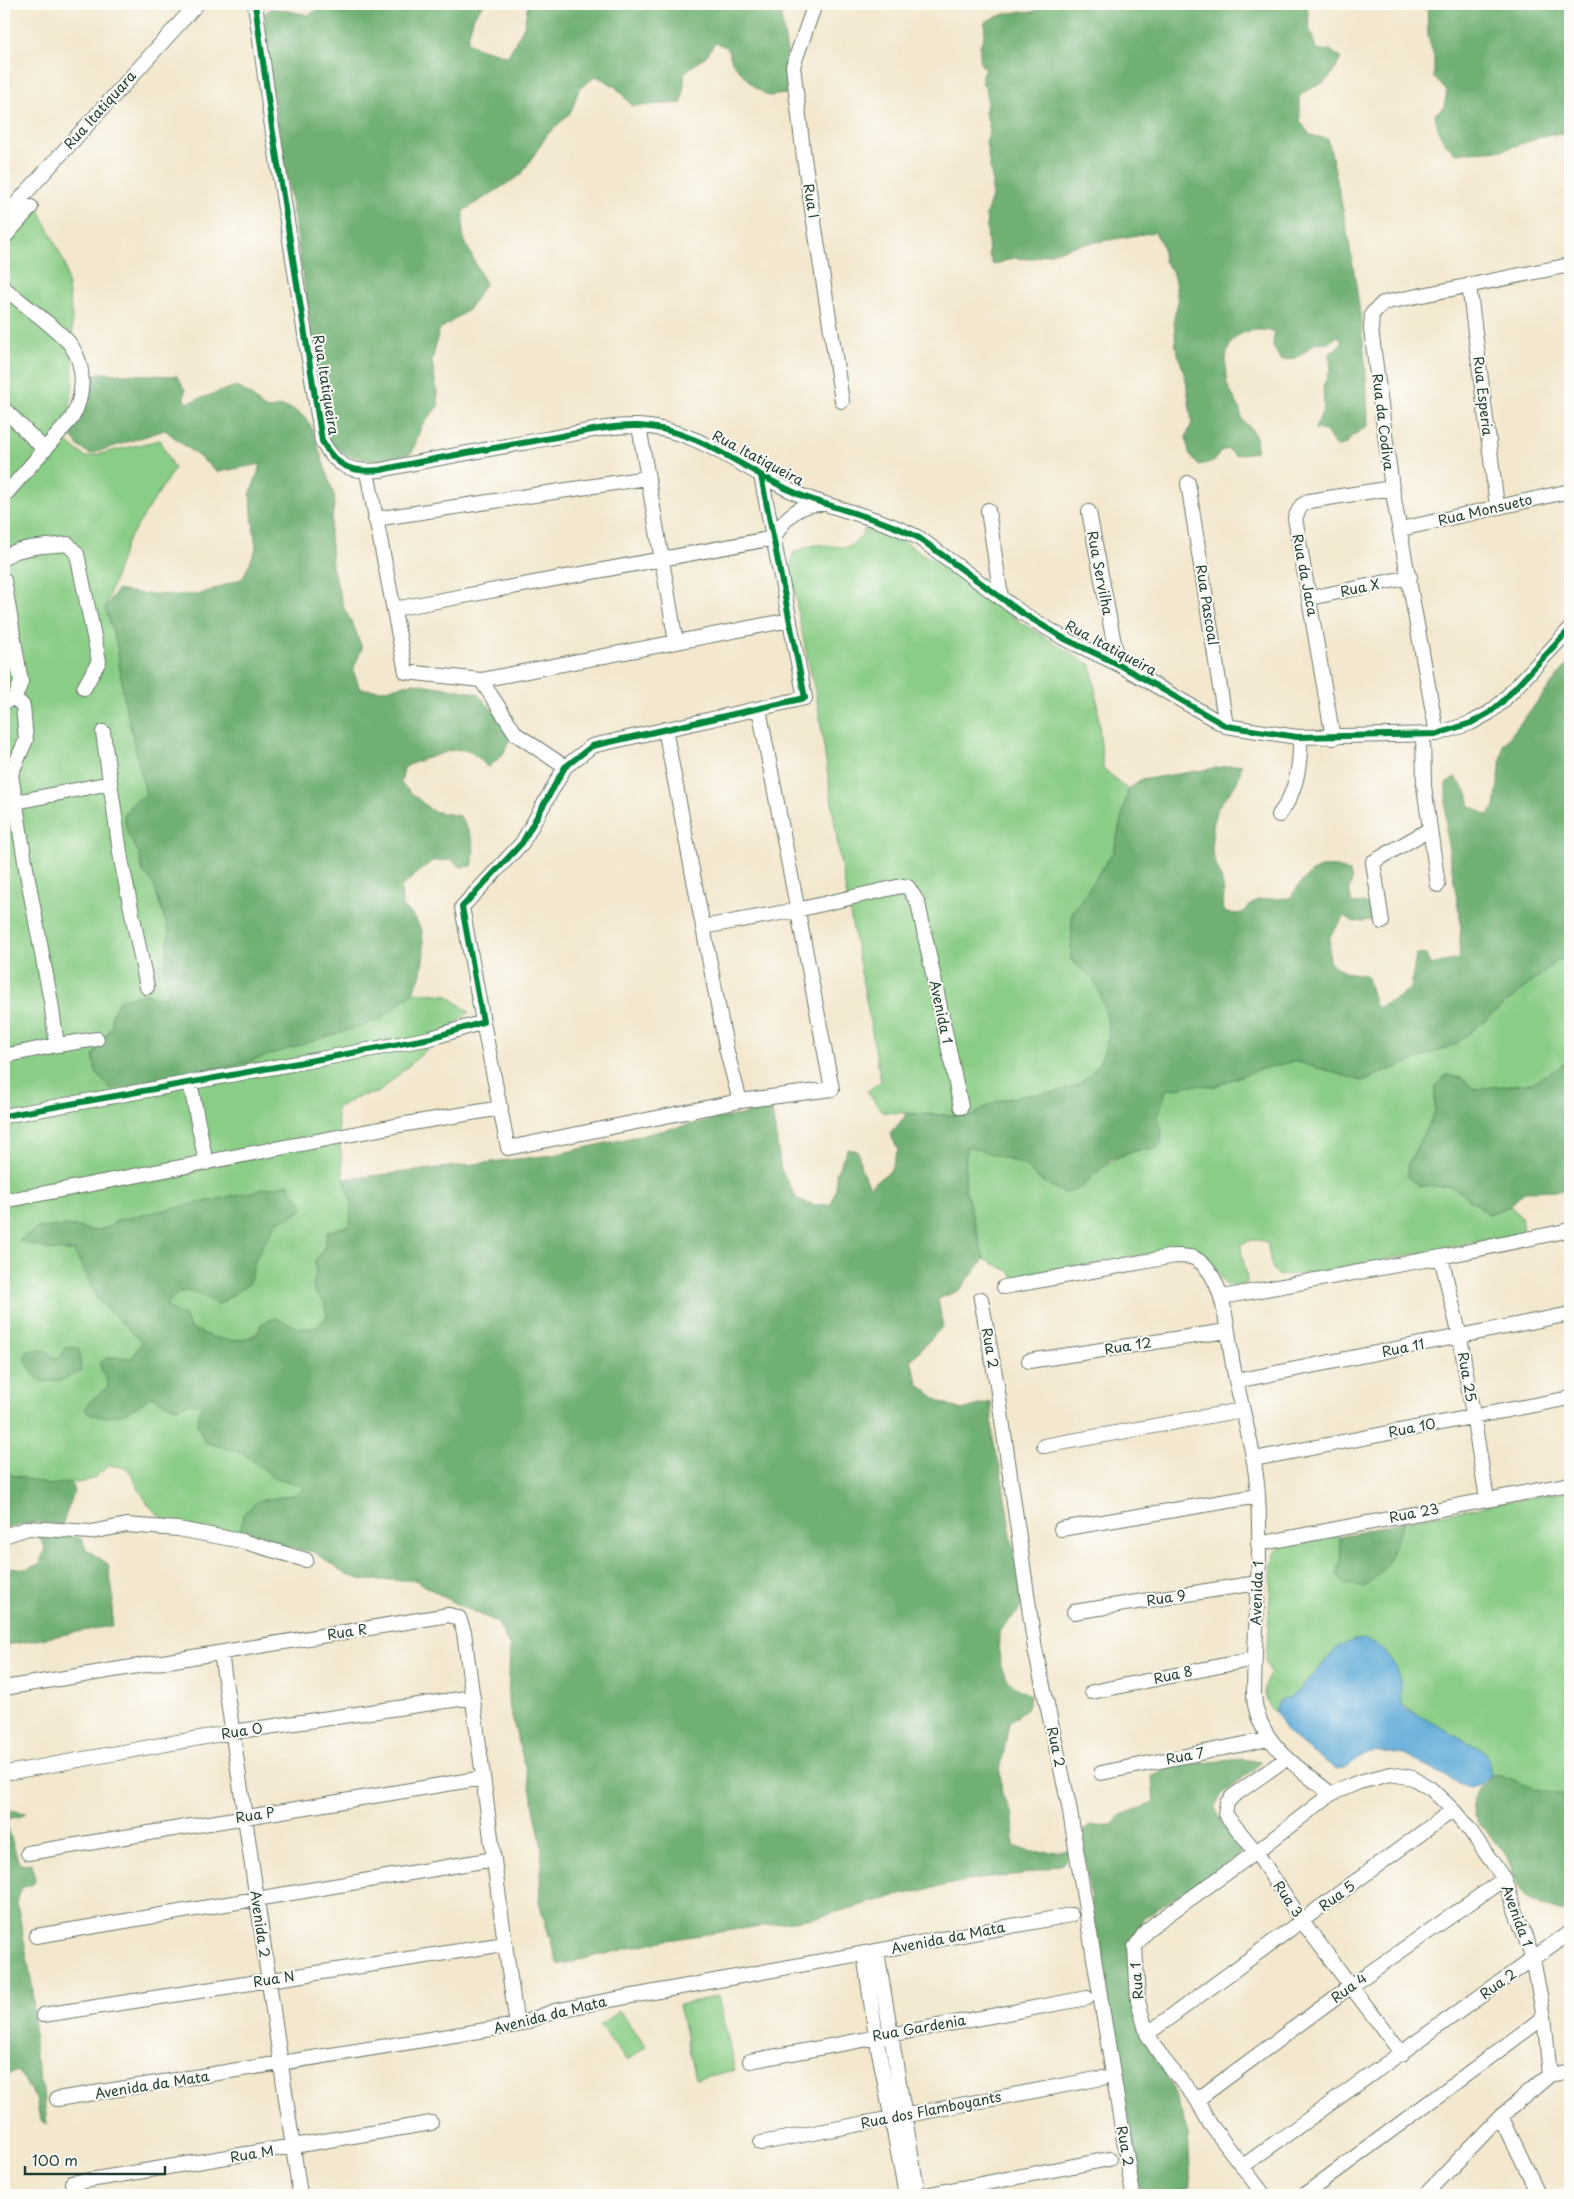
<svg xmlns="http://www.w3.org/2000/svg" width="1574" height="2199" font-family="'Playpen Sans',sans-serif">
	<rect width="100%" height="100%" fill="#fdfcf7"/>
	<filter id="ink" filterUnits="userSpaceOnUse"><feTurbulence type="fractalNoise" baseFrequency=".02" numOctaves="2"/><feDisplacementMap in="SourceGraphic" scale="10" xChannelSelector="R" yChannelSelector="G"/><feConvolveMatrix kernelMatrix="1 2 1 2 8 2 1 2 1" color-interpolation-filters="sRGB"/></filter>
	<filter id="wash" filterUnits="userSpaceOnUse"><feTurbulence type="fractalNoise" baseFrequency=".0096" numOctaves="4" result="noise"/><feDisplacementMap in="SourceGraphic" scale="20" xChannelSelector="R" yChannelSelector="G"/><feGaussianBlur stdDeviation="1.12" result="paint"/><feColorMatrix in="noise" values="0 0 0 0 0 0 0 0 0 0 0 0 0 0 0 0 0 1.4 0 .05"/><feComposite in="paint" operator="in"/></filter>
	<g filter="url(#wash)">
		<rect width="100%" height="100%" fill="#f3e7ce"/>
		<path fill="#8acd86" stroke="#54855d" d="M37,205L65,264L72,316L73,384L65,441L86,457L160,440L174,469L127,542L105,607L117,646L124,698L146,795L133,803L124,814L127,833L139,853L143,872L153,883L169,931L165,977L170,993L161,997L144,994L112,1013V1026L93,1055L237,1065L307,1041L398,1005L413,992L447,995L469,1012L378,1093L360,1096L336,1108L344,1179L352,1202L350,1226L337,1228L315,1261L316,1273L313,1286L316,1295L324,1301L327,1315C311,1338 295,1326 275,1318C244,1348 228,1345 189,1328L187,1319L166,1306C180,1281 201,1293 222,1303L234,1293L249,1284L255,1260L277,1220L290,1218L293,1194L289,1184L119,1220L107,1228L94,1231L69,1226L38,1228L20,1241L51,1250L74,1251L92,1285L97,1299L142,1342L132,1358L108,1357L101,1371L107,1378L108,1387L151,1396L175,1408L190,1403L201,1405L197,1424L205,1442L243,1453L274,1477L302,1486V1490L297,1494L258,1502L243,1514L241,1531C223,1530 179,1528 164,1519C146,1509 138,1484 127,1468L109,1465L94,1478L83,1482L49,1485L4,1473V246Z
			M865,528L903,541L961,578L1020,622L1091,665L1097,700L1103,768L1128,790L1114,851L1072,913L1071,960C1079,967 1091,975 1096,984C1102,996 1111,1027 1108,1039C1087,1122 1021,1074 973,1116L882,1112L867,1091L881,1081L839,854L818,705L799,619L791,567L793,553C800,550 808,546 815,545C840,544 852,556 865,528Z
			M1570,954V1061L1532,1083L1474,1089L1462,1078L1435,1087V1112L1408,1164L1419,1186H1452L1489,1214L1510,1206L1521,1216L1523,1233L1337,1269L1280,1276C1268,1269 1271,1255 1267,1243C1258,1238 1250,1240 1241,1244C1241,1258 1247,1269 1247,1283L1238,1286L1226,1285C1219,1272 1208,1263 1199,1251L1184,1248L1015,1278L1007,1270L984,1259L965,1188L966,1145L1023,1164L1040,1180L1079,1189C1106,1164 1116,1151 1155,1149L1162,1131L1158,1116L1166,1090L1189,1085L1215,1086L1257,1070L1295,1061L1362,1081L1456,1044L1557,961Z
			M1570,1490V1796L1536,1789L1501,1775H1491L1490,1766L1401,1703C1396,1684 1402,1679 1391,1660L1338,1647L1299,1691L1290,1698L1279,1701L1275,1712C1263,1703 1262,1683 1271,1673L1266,1663L1272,1562L1278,1547L1286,1543L1333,1534L1340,1537L1341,1560L1337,1575L1394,1543L1404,1521Z
			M718,1996L735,2070L696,2079L679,2005Z
			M619,2011L646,2046L627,2061L600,2026Z"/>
		<path fill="#6fb073" stroke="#477654" d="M327,4H484L474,16L467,41L478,48L508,56L524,26L528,4H779L787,52L786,94L769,96L755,88L732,62L727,47L715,43L706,56L685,72L682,103L632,106L616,87L596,76L579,89L571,112L547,135L521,175L463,211V237L485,284L468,310L439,330L432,362L439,405L421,427L412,453L376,461L347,455L330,442L325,425L297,237L265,48V13L271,8L309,15Z
			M1038,4H1307L1310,30L1317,51L1330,50L1341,58C1336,67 1331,79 1321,84C1313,88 1307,89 1300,96V121L1310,135L1328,139C1349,234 1367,328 1368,426L1352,436L1346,444L1336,447L1326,431L1315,429L1324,407L1323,386L1331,369L1329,354L1342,343L1338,336L1328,343L1317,342C1300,353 1306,358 1281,360L1273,347L1274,332C1244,325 1224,337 1226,368C1226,373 1226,379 1227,384C1233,400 1239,400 1242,420C1253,430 1259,435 1256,452L1234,455L1228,449L1221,451L1213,462L1198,465L1189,453L1186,437L1192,423L1186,380L1176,347L1174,318L1178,302L1175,282L1172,271L1164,261L1162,245L1155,232L1074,246L1031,259L1013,258L993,265L989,255L986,214L992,197V179L986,142C990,134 990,122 985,114C987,103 990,92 982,83V75L985,69L980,63V45L984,37L985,22C999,14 1020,10 1035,12Z
			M1427,4H1570V135L1550,134L1503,150L1455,153C1441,140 1438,133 1435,114L1444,107L1447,91L1434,78V57L1428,36Z
			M99,373L177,376L185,390L184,400L187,403L236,386L251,395L263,408L271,409L279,406L293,409L306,418L313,431L335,498L330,532L332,567L344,608L354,627L362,648L353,670L360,689L381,690L414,683L477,693L496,714L510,738L503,754L488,768C470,747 462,746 437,755C425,759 415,761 404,768L401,784L432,811L460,816C471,835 477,844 472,866L461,867L452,860L432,861L401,887L402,906L415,918L422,931L424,952L421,974L413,992L380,1020L237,1065L111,1089L96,1073L93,1055L112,1026V1013L120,1000L144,994L161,997L170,993L165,977L169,931L153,883L143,872L139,853L127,833L124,814L133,803L146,795L124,698L117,646L105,607L117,590L145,594L198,595L243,578L256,549L250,495L261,464L218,472L165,430L90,454L79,447L70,435C73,425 78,419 83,410C92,394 76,385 99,373Z
			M1570,661V954L1557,961L1456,1044L1362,1081L1295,1061L1257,1070L1215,1086L1189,1085L1166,1090L1158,1116L1162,1131L1161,1145L1155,1149L1136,1150L1111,1159L1079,1189L1064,1193L1040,1180L1023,1164L966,1146L965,1188L984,1259L960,1290L938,1299L943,1326L911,1360L919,1385L939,1401L962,1410L991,1402L993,1439L1001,1472L1022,1604L1018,1612L999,1631C998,1662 999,1683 1031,1695L1026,1710L1009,1723L1000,1772L1002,1794L1013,1816L1014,1846L1030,1852L1069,1851L1068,1857L1062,1864L1031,1873L972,1880L895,1896L819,1917L655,1942L558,1965L539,1902L542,1848L529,1782L508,1702L510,1647L497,1622L456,1604L415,1580H364L347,1575L314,1552L275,1545L241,1531L243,1514L258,1501L297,1494L302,1490V1486L274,1477L243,1453L205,1442L197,1424L201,1405L190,1403L175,1408L151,1396C136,1411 103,1426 85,1410L89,1402L108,1387C107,1377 101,1373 100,1363L108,1357L132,1358L142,1342L97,1299L92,1285L74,1251L51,1250L19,1241L38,1228L69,1226L94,1231L107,1228L118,1220L289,1184L293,1194L301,1199L303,1209L290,1218L277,1221L255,1260L249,1284L217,1305C199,1292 180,1282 166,1306C177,1316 185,1309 190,1328C213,1338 235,1346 258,1334L261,1324L275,1318C295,1326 311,1338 327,1316L324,1301L316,1295L313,1286L316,1273L315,1261L325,1248L327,1232L350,1226L352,1202L344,1179L553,1155L710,1120L772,1110L781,1170L797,1199L815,1205L831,1204L836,1189V1174L847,1149L858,1151L861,1169L870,1186L890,1171L898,1149L890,1134L907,1114L973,1116C1021,1074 1087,1121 1108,1039C1111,1027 1102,996 1096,984C1091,976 1079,967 1071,960L1072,913L1114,851L1128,790L1140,780L1241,764C1240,791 1224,793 1216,812C1213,819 1213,831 1212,839C1209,862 1230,881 1222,907L1226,913L1240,914L1257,900L1290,898C1305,875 1322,856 1350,873L1352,881L1349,890L1352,904L1364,903L1374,908L1377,914L1373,920L1354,922L1345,916L1330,936L1329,962L1344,972L1366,975L1376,1008L1400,997L1411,988L1416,954L1426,955L1430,965L1459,959L1461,924L1446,833V783L1455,777L1469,795V805L1487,815L1495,807L1503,745Z
			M1570,1061V1187L1566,1190L1525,1191L1510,1206L1489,1214L1452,1186H1419L1408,1178V1164L1435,1112V1087L1446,1075L1462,1078L1474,1089L1532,1083Z
			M73,1347L79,1349L81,1371L62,1380L41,1382L31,1371L24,1358L27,1352L32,1350L48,1351L52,1357L60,1359L65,1348Z
			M4,1473L49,1485L71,1482L74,1492L62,1525L33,1522L4,1529Z
			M1404,1521L1385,1568L1365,1587L1344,1584L1337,1575L1341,1560L1340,1537Z
			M57,1533L82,1539L86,1549L108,1564L113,1594L112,1626C75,1631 40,1641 4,1645V1576L11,1567L26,1569L40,1564L45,1548L38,1535Z
			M1242,1759L1262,1762L1221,1796L1215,1806L1222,1823L1247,1850L1144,1918L1128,1947L1135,2015L1172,2085L1188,2134L1191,2187L1174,2195H1140L1129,2123L1098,1956L1082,1832L1090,1826L1112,1825L1121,1815L1154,1803L1152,1775L1181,1765Z
			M1491,1775H1501L1536,1789L1570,1795V1913C1559,1912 1540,1905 1530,1899C1515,1889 1514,1872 1507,1857C1498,1837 1469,1825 1473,1800C1475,1790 1486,1784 1491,1775Z
			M4,1809L26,1813L19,1817L5,1819L19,1863L24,1865L32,1863L35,1880L33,1884L21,1888L17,1903L33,1990L35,2057L43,2090L47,2124L40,2120L36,2099L17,2070L4,2078Z"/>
		<path fill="#5fabd8" stroke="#3f7486" d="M1365,1639C1380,1646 1396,1660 1400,1677C1402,1689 1395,1697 1405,1708L1483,1750L1488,1758L1491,1775L1481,1785L1469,1788L1404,1755L1376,1751L1366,1753L1345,1768L1336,1769L1294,1739L1286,1731L1275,1712L1279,1701L1290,1698L1299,1691L1338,1647L1355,1640Z"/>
	</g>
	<g filter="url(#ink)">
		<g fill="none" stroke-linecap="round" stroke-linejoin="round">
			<g stroke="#69786a" stroke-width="16">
				<path id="minor" d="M255,4L272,127L322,441C336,467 352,473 381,470C435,458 490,449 545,439C575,434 608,425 639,426C702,429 749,475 805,497C843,511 883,519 919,538L1022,613L1065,639L1118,664L1226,726L1297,737L1437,734L1471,723L1489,713L1502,702L1570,629
					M815,4L793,66L804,158L842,401
					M4,217L197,4
					M4,238L31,207
					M1469,285L1497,506
					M4,288C19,301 64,333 72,347C86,368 84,396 72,418L4,496
					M4,409L45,450
					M639,426L676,642
					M367,472L406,672L481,680L790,620
					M1188,483L1226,726
					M988,510L1001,597
					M1089,512L1118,664
					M375,519L647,478
					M1401,529L1570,491
					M4,558C15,546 52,546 68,544L77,554L99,661L84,688
					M4,580L21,682L15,698L4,702
					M1310,598L1410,577
					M394,609L774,538C784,518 798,504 821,504
					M481,680L516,734L565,767
					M665,729L727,1052L740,1101L832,1089L759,709
					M103,732L121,859L147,987
					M1437,734L1392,488L1371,329L1372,314L1383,303L1570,265
					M1423,735L1424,786L1438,885
					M1333,738L1295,518L1301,506L1309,501L1392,488
					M16,802L110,783
					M1279,815C1296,793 1301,765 1300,737
					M1382,922L1373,862L1430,829
					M703,927L797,910L901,886L908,887L918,903L961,1107
					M483,1022L508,1148L740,1101
					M57,1045L97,1039
					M4,1056L57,1045L51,1002L27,874L11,774L26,740L23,706L15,698
					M190,1082L206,1163
					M4,1116L331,1057L431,1038L483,1022L462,907L522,843L565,767L592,746L805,698L761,476
					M4,1201L400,1125L501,1108
					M1441,1257L1460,1337L1487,1499
					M1004,1287L1175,1256C1181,1256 1189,1256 1194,1258C1226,1274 1227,1334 1233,1365C1241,1408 1255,1451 1258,1495C1262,1562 1254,1630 1254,1697C1258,1743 1298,1767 1331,1794L1359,1782L1391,1774L1413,1778L1431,1789L1453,1810L1469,1829L1504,1879L1533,1959L1544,2017L1550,2075
					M1222,1297L1441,1257L1570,1230
					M981,1299L997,1385L1035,1649L1069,1806L1133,2195
					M1029,1361L1227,1331
					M1236,1381L1570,1314
					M1044,1446L1242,1410
					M1254,1459L1570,1398
					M1061,1529L1258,1496
					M4,1536L28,1528L91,1532L127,1525L178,1529L242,1541L306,1560
					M1258,1544L1570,1484
					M1074,1612L1257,1583
					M221,1653L300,2195
					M4,1688L449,1615L459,1618L464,1632L505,1944L517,2025
					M1092,1692L1254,1659
					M1287,1758L1233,1796L1227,1803L1225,1814L1256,1852L1302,1921L1402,2054
					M12,1772L233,1732L473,1697
					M1101,1773L1269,1739
					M28,1853L483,1778
					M36,1936L494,1859
					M877,1952L918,2195
					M864,1954L876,2036L906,2195
					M43,2015L505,1944
					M1147,2034L1453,1810
					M750,2061L1087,1998
					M57,2099L517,2025L555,2011L589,2004L1071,1915
					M1197,2100L1352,1985L1504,1879
					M1501,2116L1539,2195
					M761,2143L1102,2078
					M1243,2166L1570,1932
					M72,2183L431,2123
					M925,2195L1109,2159
					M1264,2195L1210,2124L1197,2100L1163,2059L1147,2034L1138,2001L1135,1947L1147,1930L1156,1923L1256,1852L1331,1794
					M1304,2195L1544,2017
					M1425,2195L1501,2116L1550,2075L1570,2071"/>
			</g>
			<use href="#minor" stroke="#fff" stroke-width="14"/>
			<g stroke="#fdfcf7" stroke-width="9">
				<path id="cycleway" d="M255,4L272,127L322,441C336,467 352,473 381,470C435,458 490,449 545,439C575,434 608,425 639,426C702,429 749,475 805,497C843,511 883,519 919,538L1022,613L1065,639L1118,664L1226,726L1297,737L1437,734L1471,723L1489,713L1502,702L1570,629
					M4,1116L331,1057L431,1038L483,1022L462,907L522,843L565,767L592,746L805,698L761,476"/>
			</g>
			<use href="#cycleway" stroke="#00873e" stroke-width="6"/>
		</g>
	</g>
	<g text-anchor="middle" stroke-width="4" stroke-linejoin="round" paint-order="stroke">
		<g font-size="14" fill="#1f3d34" stroke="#fdfcf7">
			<text transform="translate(100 110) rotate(-48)" y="5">Rua Itatiquara</text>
			<text transform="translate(811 201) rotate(81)" y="5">Rua I</text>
			<text transform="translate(326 385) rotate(81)" y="5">Rua Itatiqueira</text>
			<text transform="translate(1483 396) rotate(83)" y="5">Rua Esperia</text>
			<text transform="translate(1383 422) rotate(83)" y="5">Rua da Codiva</text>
			<text transform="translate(758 458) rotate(28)" y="5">Rua Itatiqueira</text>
			<text transform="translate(1485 510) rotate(-13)" y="5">Rua Monsueto</text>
			<text transform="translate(1100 573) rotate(79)" y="5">Rua Servilha</text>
			<text transform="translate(1305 575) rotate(79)" y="5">Rua da Jaca</text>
			<text transform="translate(1360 588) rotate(-12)" y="5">Rua X</text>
			<text transform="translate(1207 605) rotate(81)" y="5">Rua Pascoal</text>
			<text transform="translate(1111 648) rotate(28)" y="5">Rua Itatiqueira</text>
			<text transform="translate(941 1012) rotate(78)" y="5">Avenida 1</text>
			<text transform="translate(1128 1346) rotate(-9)" y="5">Rua 12</text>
			<text transform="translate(990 1348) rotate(80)" y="5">Rua 2</text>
			<text transform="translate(1403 1348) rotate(-11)" y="5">Rua 11</text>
			<text transform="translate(1467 1377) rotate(80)" y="5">Rua 25</text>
			<text transform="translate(1412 1428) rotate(-11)" y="5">Rua 10</text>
			<text transform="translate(1414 1513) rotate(-11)" y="5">Rua 23</text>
			<text transform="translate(1257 1593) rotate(-88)" y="5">Avenida 1</text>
			<text transform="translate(1166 1598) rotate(-9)" y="5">Rua 9</text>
			<text transform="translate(347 1632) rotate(-9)" y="5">Rua R</text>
			<text transform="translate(1173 1675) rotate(-12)" y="5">Rua 8</text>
			<text transform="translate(242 1731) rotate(-9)" y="5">Rua O</text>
			<text transform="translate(1056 1747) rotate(78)" y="5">Rua 2</text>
			<text transform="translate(1185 1756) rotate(-11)" y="5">Rua 7</text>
			<text transform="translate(255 1815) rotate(-9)" y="5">Rua P</text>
			<text transform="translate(1337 1896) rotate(-36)" y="5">Rua 5</text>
			<text transform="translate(1288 1899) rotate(56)" y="5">Rua 3</text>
			<text transform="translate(1517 1916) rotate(70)" y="5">Avenida 1</text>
			<text transform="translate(260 1924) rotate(82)" y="5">Avenida 2</text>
			<text transform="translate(948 1938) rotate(-11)" y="5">Avenida da Mata</text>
			<text transform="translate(274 1979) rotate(-9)" y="5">Rua N</text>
			<text transform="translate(1137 1981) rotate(-95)" y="5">Rua 1</text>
			<text transform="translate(1498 1984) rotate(-36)" y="5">Rua 2</text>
			<text transform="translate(1349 1988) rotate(-36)" y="5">Rua 4</text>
			<text transform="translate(550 2015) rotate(-14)" y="5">Avenida da Mata</text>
			<text transform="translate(919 2028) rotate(-10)" y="5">Rua Gardenia</text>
			<text transform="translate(152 2085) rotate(-9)" y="5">Avenida da Mata</text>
			<text transform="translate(931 2110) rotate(-11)" y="5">Rua dos Flamboyants</text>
			<text transform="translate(1125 2146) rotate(80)" y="5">Rua 2</text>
			<text transform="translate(252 2154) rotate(-9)" y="5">Rua M</text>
		</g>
	</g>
	<rect width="1574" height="2199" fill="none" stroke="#fdfcf7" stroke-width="20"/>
	<path d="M25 2166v8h140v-8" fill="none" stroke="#1f3d34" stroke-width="2.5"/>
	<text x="32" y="2166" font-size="15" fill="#1f3d34" stroke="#fdfcf7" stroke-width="4" paint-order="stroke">100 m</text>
</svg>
